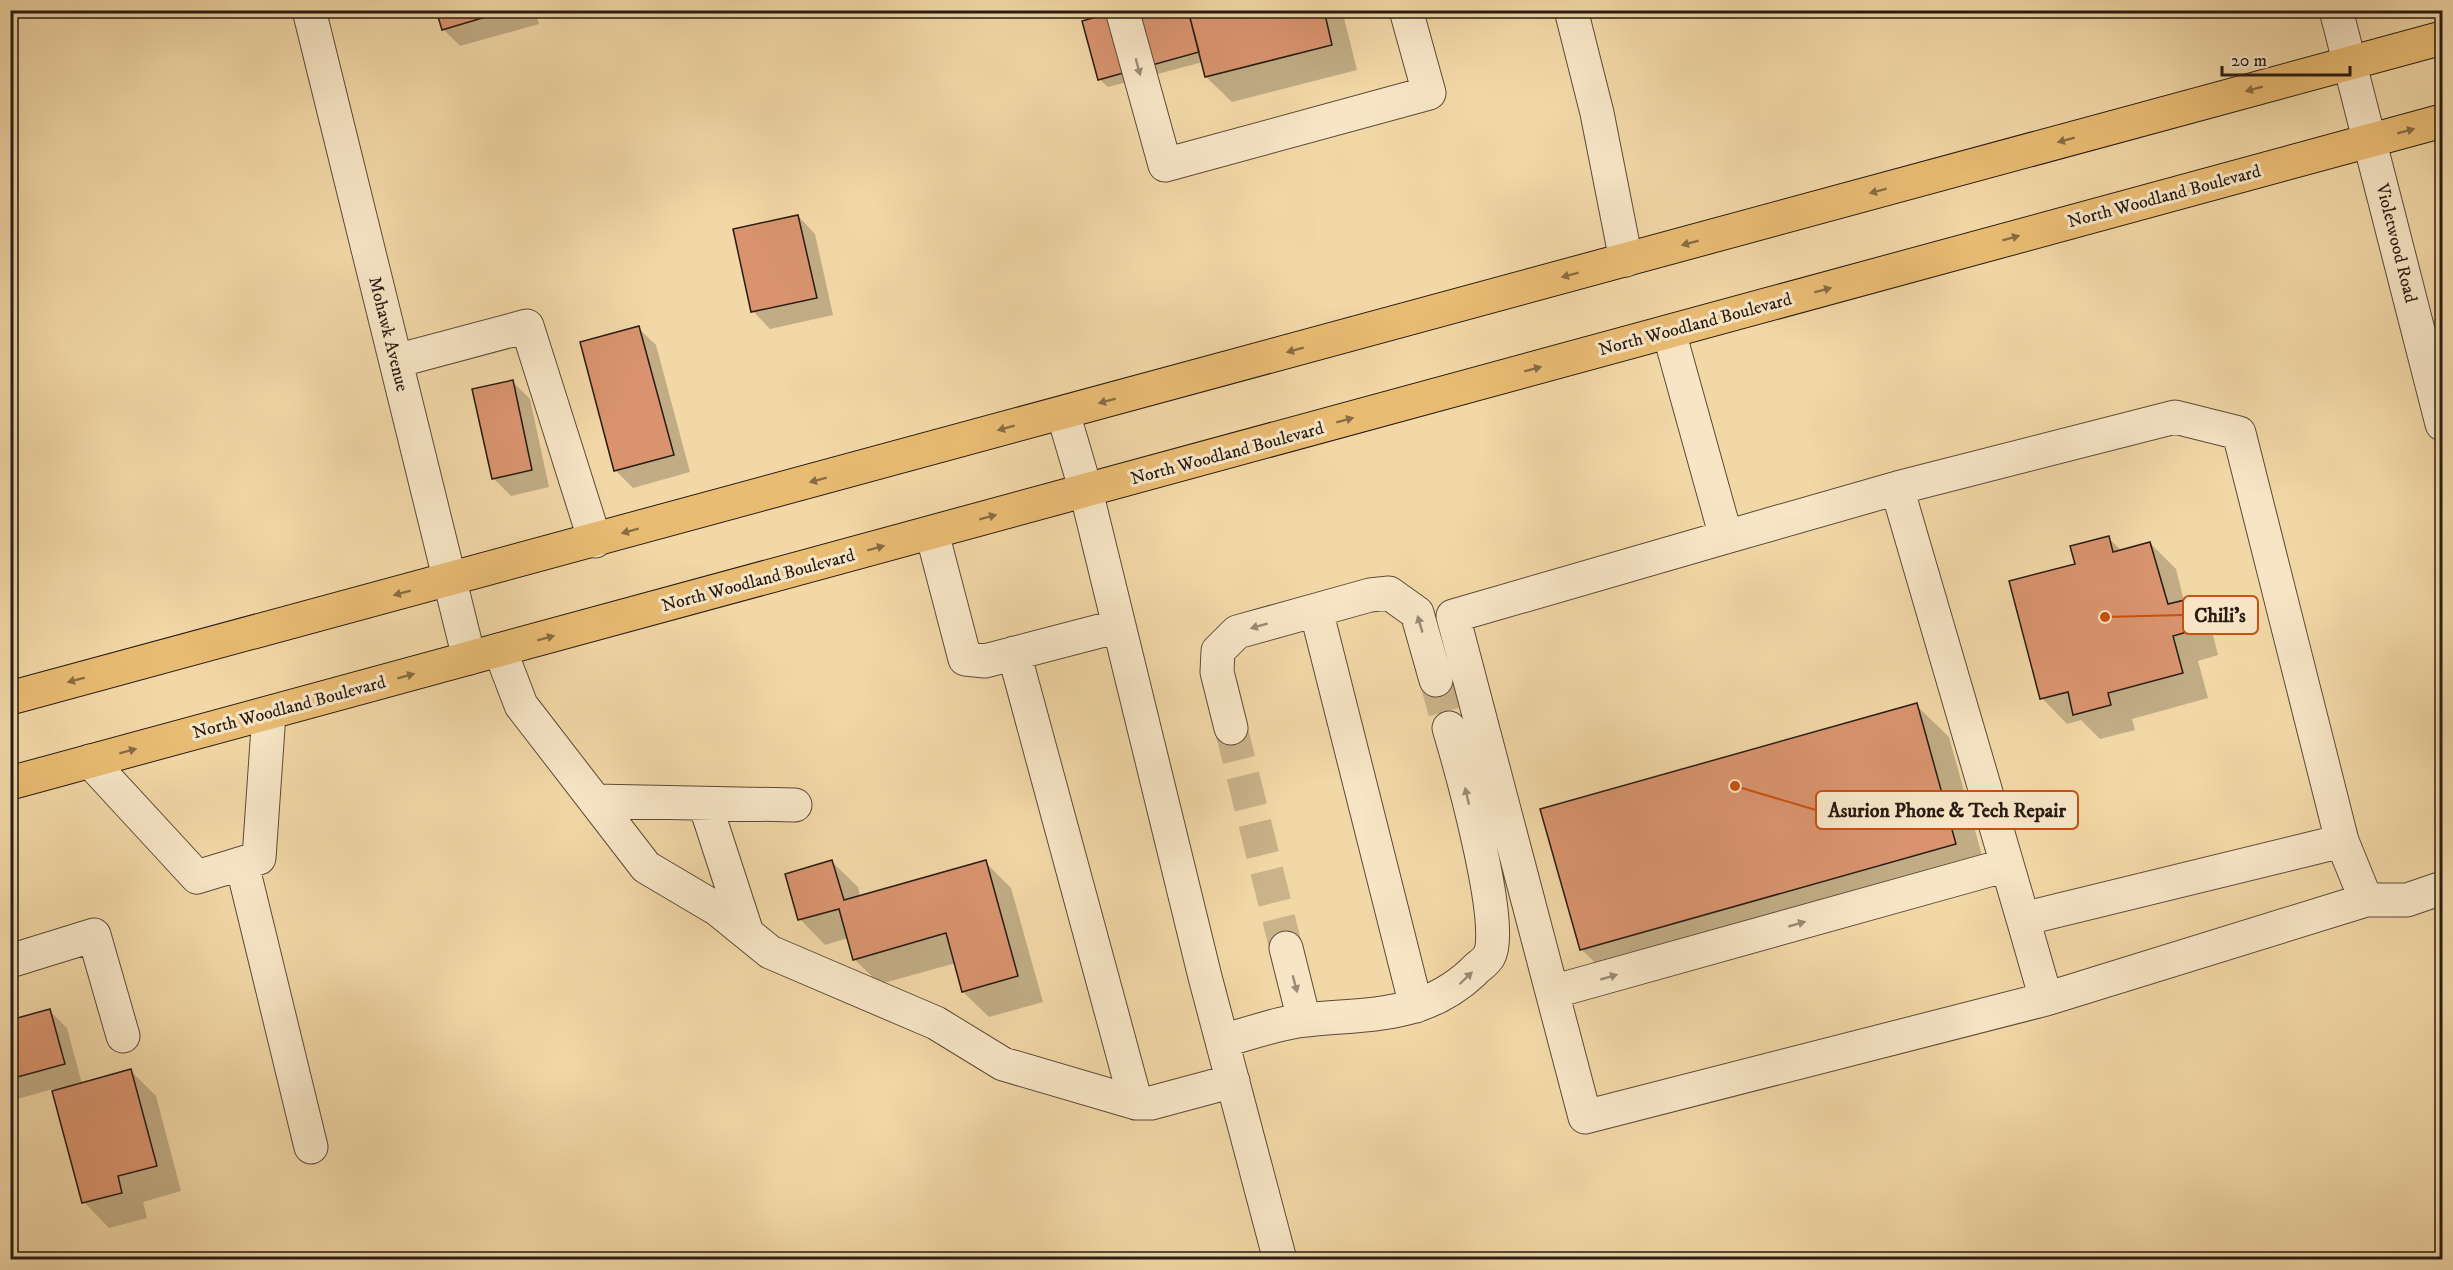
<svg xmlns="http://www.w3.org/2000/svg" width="2453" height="1270" font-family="'IM FELL DW Pica',serif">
	<rect width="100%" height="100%" fill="#f2d7a7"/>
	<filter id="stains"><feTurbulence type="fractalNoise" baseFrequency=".00333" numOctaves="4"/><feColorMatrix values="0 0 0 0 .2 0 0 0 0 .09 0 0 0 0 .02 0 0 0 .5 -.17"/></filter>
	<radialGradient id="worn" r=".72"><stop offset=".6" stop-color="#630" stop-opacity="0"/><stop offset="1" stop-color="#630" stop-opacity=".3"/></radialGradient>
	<path fill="#0003" d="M437,10H535L539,24L460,46L443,29Z
		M1127,10H1342L1357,70L1232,102L1206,77L1203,62L1108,87L1099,79Z
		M798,216L815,234L833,315L770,329L753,311Z
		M638,328L656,345L690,472L633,488L615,470Z
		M512,381L530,399L549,487L511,496L493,478Z
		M2108,538L2122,551L2150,543L2176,569L2184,601L2211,627L2218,655L2198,661L2208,698L2132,719L2135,730L2100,739L2081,720L2067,724L2042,698L2076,565Z
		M1916,705L1949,737L1988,877L1614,981L1581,949Z
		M832,862L858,887L860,897L985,862L1011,888L1043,1002L989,1017L963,992L956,963L880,984L854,959L848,938L825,945L800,919Z
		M50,1011L67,1028L82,1084L131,1071L156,1096L181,1191L143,1202L147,1218L109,1228L84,1202L53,1089L10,1101V1022Z"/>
	<path fill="#d9946f" stroke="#281c12" stroke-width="1.5" d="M436,10H509L442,30Z
		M1121,10H1188L1199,52L1098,80L1082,21Z
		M1188,10H1324L1332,45L1205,77Z
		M798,215L817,298L751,312L733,229Z
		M639,326L674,455L614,471L580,342Z
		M513,380L532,470L492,479L472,389Z
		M2109,536L2113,552L2150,542L2168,604L2185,600L2194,630L2173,636L2183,673L2108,693L2111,705L2073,715L2068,692L2040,699L2009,581L2075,564L2070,546Z
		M1917,703L1956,844L1580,950L1540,809Z
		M832,860L844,900L986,860L1018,976L962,992L946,933L853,960L839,909L798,920L785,874Z
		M50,1009L65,1064L10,1079V1020Z
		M131,1069L157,1166L118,1176L122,1193L82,1203L52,1091Z"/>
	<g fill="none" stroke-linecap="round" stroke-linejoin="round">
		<path stroke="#cab289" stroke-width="33" stroke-dasharray="33 16" stroke-linecap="butt" d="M1436,680L1449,728
			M1231,728L1286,948"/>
		<g stroke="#5a4b37" stroke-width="35">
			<path id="minor" d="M309,10L469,658
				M1122,10L1165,165L1429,93L1406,10
				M1571,10L1597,113L1626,260
				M2336,10L2442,424
				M1669,332L1726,537L1897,488L2175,417L2239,433L2342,841L2023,919L2046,999L1585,1117L1453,616L1726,537
				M396,361L527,326L595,541
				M1063,413L1086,491L1205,977L1280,1260
				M1897,488L2023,919
				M932,533L965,659L985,661L1119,626
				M1316,610L1416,1006
				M500,650L521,705L646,867L717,909L770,952L936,1023L1003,1064L1136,1103
				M1014,653L1136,1103H1151L1233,1081
				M1231,728L1217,672L1218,651L1237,632L1370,595L1389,593L1417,613L1436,680
				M90,761L197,877L259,858L269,713
				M595,801L795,805
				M705,804L747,933
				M2342,841L2366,900H2407L2442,888
				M242,864L311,1147
				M1286,948L1304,1020
				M10,961L94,935L123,1036
				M1552,992L2007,865
				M2046,999L2366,900
				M1222,1041C1248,1034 1280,1022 1306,1020C1369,1013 1423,1019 1473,972C1477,967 1486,962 1489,956C1506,928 1460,765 1449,728"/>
		</g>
		<g stroke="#281c12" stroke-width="35">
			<path id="major" d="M10,698L2442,38
				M10,783L2442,121"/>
		</g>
		<use href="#minor" stroke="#f7e5c6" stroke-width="33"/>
		<use href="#major" stroke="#e9bc74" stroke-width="33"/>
	</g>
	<defs><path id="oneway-solid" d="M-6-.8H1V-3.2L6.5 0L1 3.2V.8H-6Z" transform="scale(1.5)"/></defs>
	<g fill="#9a8b75">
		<use href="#oneway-solid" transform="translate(1138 67) rotate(75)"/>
		<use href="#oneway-solid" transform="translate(1420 624) rotate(-106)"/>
		<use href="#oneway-solid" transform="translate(1259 626) rotate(164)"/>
		<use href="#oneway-solid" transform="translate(1467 796) rotate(-103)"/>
		<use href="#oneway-solid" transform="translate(1797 924) rotate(-16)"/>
		<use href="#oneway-solid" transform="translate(1609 977) rotate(-16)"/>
		<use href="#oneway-solid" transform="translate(1466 978) rotate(-44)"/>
		<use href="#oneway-solid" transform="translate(1295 984) rotate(75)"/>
	</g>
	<g fill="#886c43">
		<use href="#oneway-solid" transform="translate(2254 89) rotate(165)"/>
		<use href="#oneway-solid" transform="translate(2406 131) rotate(-15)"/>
		<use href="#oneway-solid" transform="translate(2066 140) rotate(165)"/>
		<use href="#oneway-solid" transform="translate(1878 191) rotate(165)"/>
		<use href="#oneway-solid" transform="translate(2011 238) rotate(-15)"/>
		<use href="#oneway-solid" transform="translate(1690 243) rotate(165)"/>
		<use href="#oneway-solid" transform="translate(1570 275) rotate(165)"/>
		<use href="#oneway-solid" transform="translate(1823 290) rotate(-15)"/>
		<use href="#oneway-solid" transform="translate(1295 350) rotate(165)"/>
		<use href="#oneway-solid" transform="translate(1533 369) rotate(-15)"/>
		<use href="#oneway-solid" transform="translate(1107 401) rotate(165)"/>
		<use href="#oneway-solid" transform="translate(1345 420) rotate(-15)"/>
		<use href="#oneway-solid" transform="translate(1006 428) rotate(165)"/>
		<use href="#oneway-solid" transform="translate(818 480) rotate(165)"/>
		<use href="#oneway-solid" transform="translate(988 517) rotate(-15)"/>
		<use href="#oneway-solid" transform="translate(630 531) rotate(165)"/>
		<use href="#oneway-solid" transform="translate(876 548) rotate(-15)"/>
		<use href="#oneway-solid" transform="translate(402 593) rotate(165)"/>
		<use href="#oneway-solid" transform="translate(546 638) rotate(-15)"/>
		<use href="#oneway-solid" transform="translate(406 676) rotate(-15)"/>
		<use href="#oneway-solid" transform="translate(76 680) rotate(165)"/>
		<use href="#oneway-solid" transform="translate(128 751) rotate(-15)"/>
	</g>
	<g text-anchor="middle" stroke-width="6" stroke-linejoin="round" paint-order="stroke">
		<g font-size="18" fill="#281c12" stroke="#f7e5c6">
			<text transform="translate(2164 196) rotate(-15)" y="6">North Woodland Boulevard</text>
			<text transform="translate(2397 243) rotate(76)" y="6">Violetwood Road</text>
			<text transform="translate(1695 324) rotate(-15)" y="6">North Woodland Boulevard</text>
			<text transform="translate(389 334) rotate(76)" y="6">Mohawk Avenue</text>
			<text transform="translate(1227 453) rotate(-15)" y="6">North Woodland Boulevard</text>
			<text transform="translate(758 580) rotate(-15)" y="6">North Woodland Boulevard</text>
			<text transform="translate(289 707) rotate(-15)" y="6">North Woodland Boulevard</text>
		</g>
	</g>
	<path fill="none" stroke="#cb500d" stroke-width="2" d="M2105 617L2183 615M1735 786L1816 810"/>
	<g fill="#cb500d" stroke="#f7e5c6" stroke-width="2">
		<circle cx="2105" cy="617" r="6"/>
		<circle cx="1735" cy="786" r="6"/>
	</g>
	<g fill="#f7e5c6" stroke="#cb500d" stroke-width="2">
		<rect x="2183" y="596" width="75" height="38" rx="6"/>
		<rect x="1816" y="791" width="262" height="38" rx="6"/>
	</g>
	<g font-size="20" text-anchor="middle" font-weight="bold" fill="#281c12">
		<text x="2220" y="622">Chili's</text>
		<text x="1947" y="817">Asurion Phone &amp; Tech Repair</text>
	</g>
	<rect width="2453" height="1270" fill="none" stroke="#f2d7a7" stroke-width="36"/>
	<rect x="12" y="12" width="2429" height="1246" fill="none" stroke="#281c12" stroke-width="3"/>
	<rect x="18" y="18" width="2417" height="1234" fill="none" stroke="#281c12" stroke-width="1.5"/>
	<path d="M2222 66v9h128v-9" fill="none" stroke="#281c12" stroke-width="3"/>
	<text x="2231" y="66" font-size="18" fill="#281c12" stroke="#f7e5c6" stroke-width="4.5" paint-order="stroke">20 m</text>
	<rect width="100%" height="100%" filter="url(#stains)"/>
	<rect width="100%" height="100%" fill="url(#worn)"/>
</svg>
